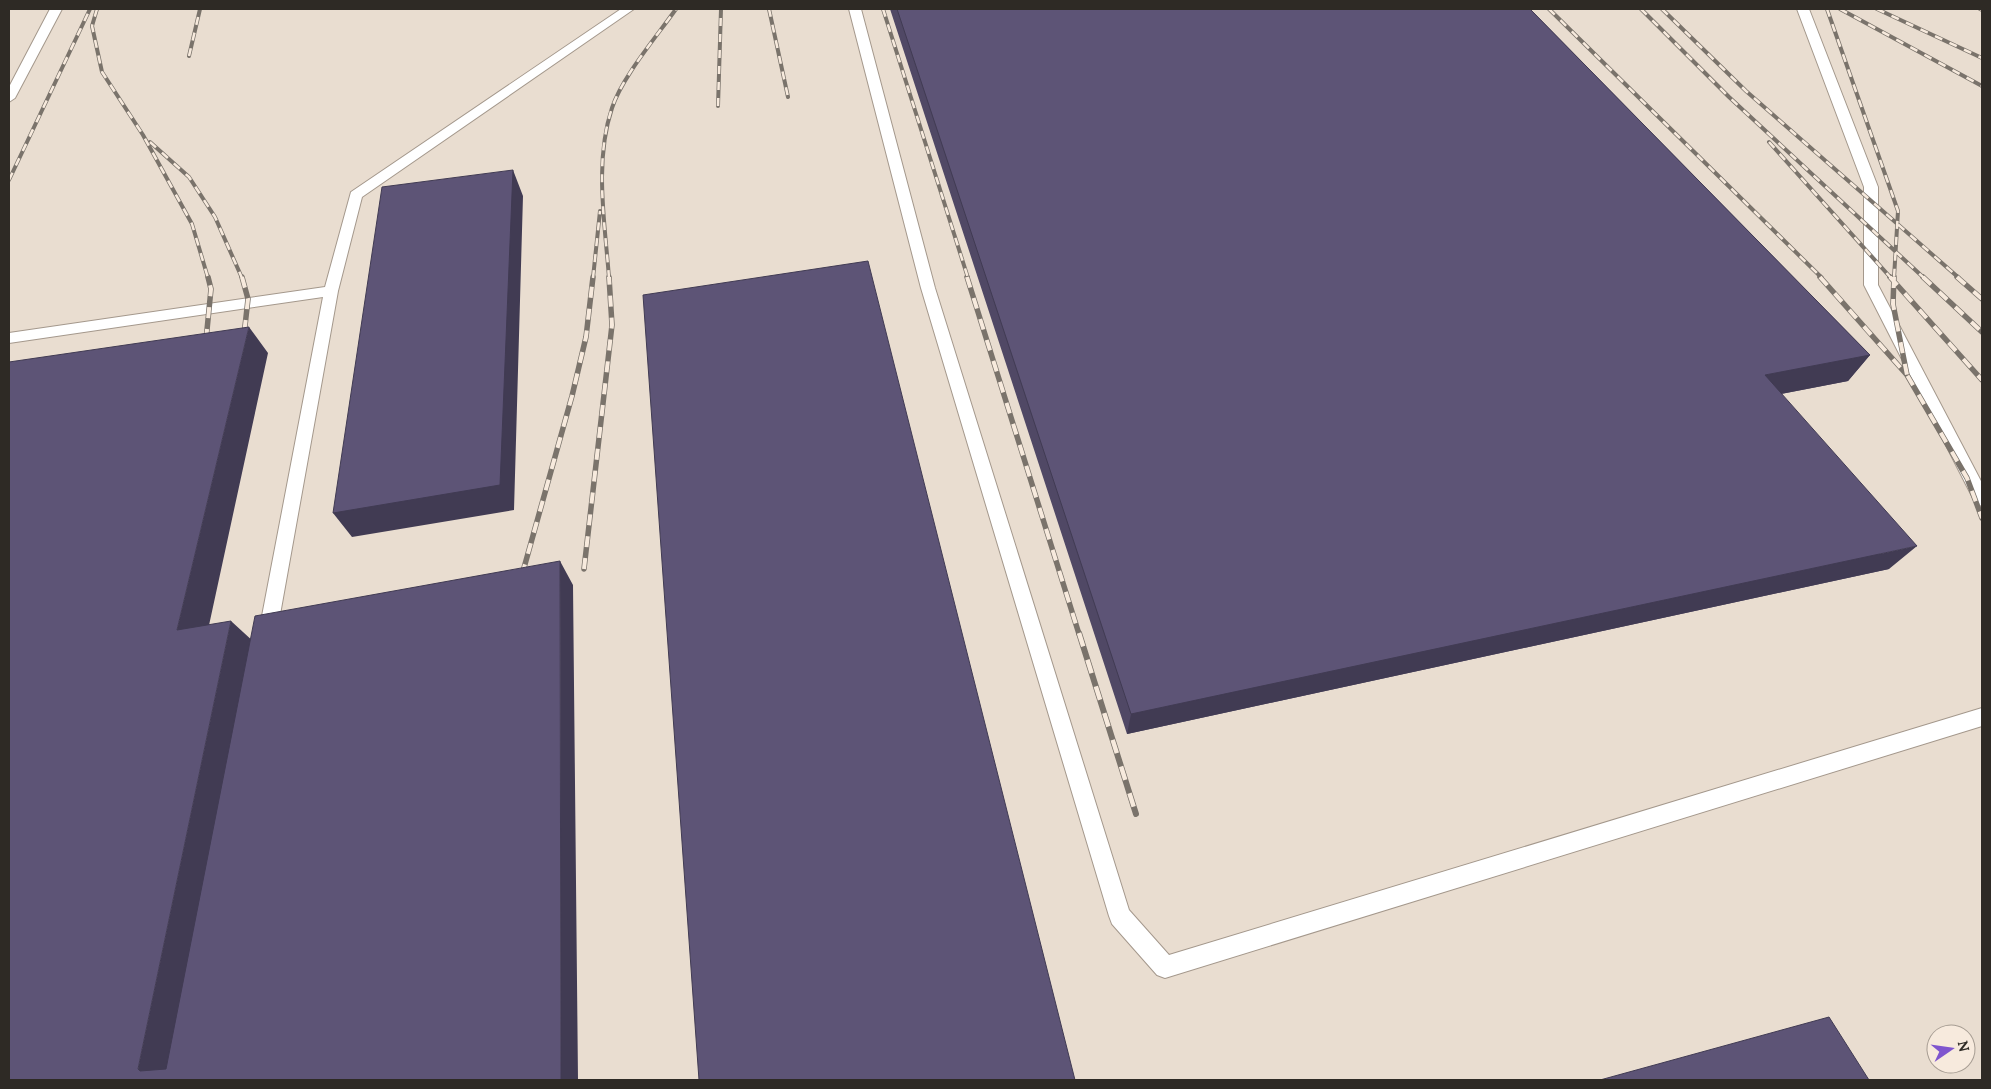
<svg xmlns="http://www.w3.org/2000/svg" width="1991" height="1089" font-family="Lora,serif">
	<rect width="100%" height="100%" fill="#e9ddd0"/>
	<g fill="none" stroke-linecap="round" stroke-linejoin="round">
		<g stroke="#a4988c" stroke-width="2">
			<path id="lane" d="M50,9H62L15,98L9,102V87Z
				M621,9H634L362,197L338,291L276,637L274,643L267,645L260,643L258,637L323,297L9,343V333L325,287L351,192Z
				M849,9H861L935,288L1129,910L1169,955L1982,708V726L1165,978L1157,975L1112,924L1109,916L921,288Z
				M1797,9H1809L1878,187V285L1982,483V506L1976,504L1864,285V187Z"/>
		</g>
		<use href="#lane" fill="#fff" fill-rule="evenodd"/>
		<g stroke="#7a736b" stroke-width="4">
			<path id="rail-far2" d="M97,9L92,26L102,72L143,135L192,224L208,278
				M769,9L788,97
				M883,9L968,278
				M1549,9L1822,278
				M1641,9L1729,97L1924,278
				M1662,9L1746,91L1959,278
				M1827,9L1898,211L1894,278
				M1840,9L1982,86
				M1877,9L1982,58
				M1980,9L1982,10
				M189,56L200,9
				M718,106L721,9
				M150,142L189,177L215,217L242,278
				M1769,142L1891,278
				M9,180L90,9
				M593,278L600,211
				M609,278C605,223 594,162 612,108C622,77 657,36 676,9"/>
		</g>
		<g stroke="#7a736b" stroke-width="5.5">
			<path id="rail-far1" d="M242,277L248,299L244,335
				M967,277L1079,634
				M1820,277L1907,375L1967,478L1982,518
				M1890,277L1982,380
				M1894,277L1893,304L1907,375
				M1923,277L1982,332
				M1957,277L1982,299
				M206,340L211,289L208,277
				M584,569L612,325L609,277
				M522,575L572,396L586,337L593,277"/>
		</g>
		<g stroke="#7a736b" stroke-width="6">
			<path id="rail" d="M1079,633L1136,814"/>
		</g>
		<use href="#rail-far2" stroke="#f7eadd" stroke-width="2.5" stroke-dasharray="8" stroke-linecap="butt"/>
		<use href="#rail-far1" stroke="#f7eadd" stroke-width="4" stroke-dasharray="11" stroke-linecap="butt"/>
		<use href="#rail" stroke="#f7eadd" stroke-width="4.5" stroke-dasharray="14" stroke-linecap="butt"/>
	</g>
	<path fill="#504865" d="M890,9H1530L1870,355L1848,381L1781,394L1889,569L1127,734Z"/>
	<path fill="#413b53" d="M513,170L523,196L514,510L352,537L333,513Z
		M249,327L268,353L203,653L177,630Z
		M1870,355L1848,381L1745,401L1765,375Z
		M1917,546L1889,569L1127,734L1131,714Z
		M560,561L573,585L578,1080H561Z
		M231,621L255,643L171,1080L140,1071L138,1069Z"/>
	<path fill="#5d5476" stroke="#413b53" d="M897,9H1530L1870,355L1765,375L1917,546L1131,714Z
		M513,170L500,485L333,513L382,187Z
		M868,261L1075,1080H699L643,295Z
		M249,327L177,630L231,621L138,1069L140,1071L166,1069L255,616L560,561L561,1080H9V362Z
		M1829,1017L1869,1080H1600Z"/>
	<rect width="1991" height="1089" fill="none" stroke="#2e2a25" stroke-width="20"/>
	<g transform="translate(1951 1049) rotate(77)"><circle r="24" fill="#f7eadd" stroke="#a79d93"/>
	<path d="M0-4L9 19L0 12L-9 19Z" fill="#7f55ce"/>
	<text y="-8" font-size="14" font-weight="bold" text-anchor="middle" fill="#2e2a25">N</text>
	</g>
</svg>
